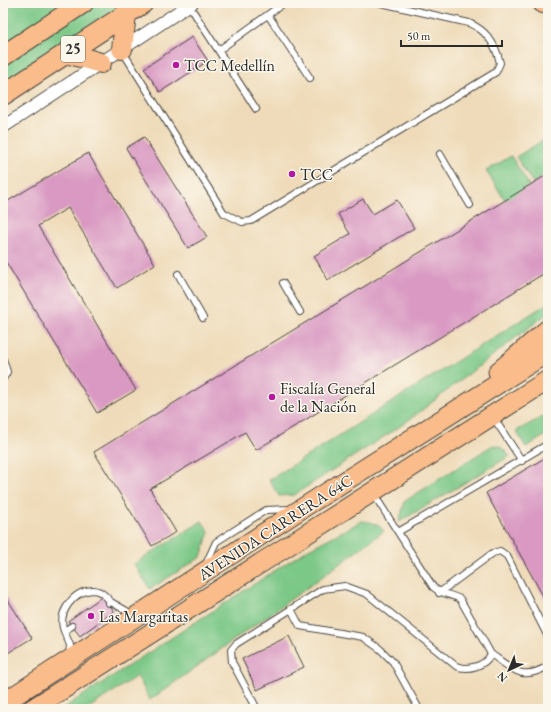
<svg xmlns="http://www.w3.org/2000/svg" width="551" height="712" font-family="'EB Garamond',serif">
	<rect width="100%" height="100%" fill="#fbf7ec"/>
	<filter id="ink" filterUnits="userSpaceOnUse"><feTurbulence type="fractalNoise" baseFrequency=".025" numOctaves="2"/><feDisplacementMap in="SourceGraphic" scale="8" xChannelSelector="R" yChannelSelector="G"/><feConvolveMatrix kernelMatrix="1 2 1 2 8 2 1 2 1" color-interpolation-filters="sRGB"/></filter>
	<filter id="wash" filterUnits="userSpaceOnUse"><feTurbulence type="fractalNoise" baseFrequency=".012" numOctaves="4" result="noise"/><feDisplacementMap in="SourceGraphic" scale="16" xChannelSelector="R" yChannelSelector="G"/><feGaussianBlur stdDeviation="0.9" result="paint"/><feColorMatrix in="noise" values="0 0 0 0 0 0 0 0 0 0 0 0 0 0 0 0 0 1.4 0 .05"/><feComposite in="paint" operator="in"/></filter>
	<g filter="url(#wash)">
		<rect width="100%" height="100%" fill="#efdbb9"/>
		<path fill="#7bc887" stroke="#537a59" d="M3,3H68L3,47Z
			M95,3H125L3,83V64Z
			M548,137V174L533,183L516,157Z
			M511,156L531,188L507,203L486,171Z
			M548,303V313L405,423L294,495L279,496L269,480Z
			M548,414V434L526,447L516,431Z
			M493,445L501,447L510,456L399,522L405,501Z
			M202,521L209,532L201,557L150,589L134,564Z
			M362,521C371,522 378,523 384,531L304,590L150,700L137,676L87,709H62L305,551Z"/>
		<g id="blocks">
			<path fill="#d999c2" d="M192,37L208,61L160,92L144,68Z
				M144,137L207,237L188,248L126,148Z
				M88,153L155,264L117,288L68,208L38,226L136,390L97,413L3,257V204Z
				M548,174V271L256,450L245,432L150,489L176,532L152,546L94,452Z
				M363,199L373,214L397,200L414,228L328,280L314,256L350,234L338,214Z
				M548,456V605L486,493Z
				M3,592L32,638L3,656Z
				M103,596L114,611L80,636L68,621Z
				M289,636L304,667L257,690L242,659Z"/>
		</g>
	</g>
	<g filter="url(#ink)">
		<use href="#blocks" fill-opacity="0" stroke="#484540" stroke-width="1"/>
		<g fill="none" stroke-linecap="round" stroke-linejoin="round">
			<g stroke="#484540" stroke-width="8">
				<path id="service" d="M189,5L256,109
					M268,15L310,78
					M219,50L284,3
					M123,52L224,213L242,222L251,221L496,72L500,63C496,45 486,30 469,23L381,3
					M440,154L470,205
					M178,274L203,318
					M283,283L300,312
					M3,359L7,372L3,379
					M493,417L522,461
					M398,532L548,444
					M206,564L216,542L266,510L290,509
					M439,593L493,553L500,551L507,556L548,637
					M109,603L111,602L132,614
					M291,609L300,626L363,637L380,649L393,662L419,709
					M64,631C57,613 73,591 93,590C101,590 106,597 111,602
					M491,654C513,669 521,682 548,666
					M69,655L70,645L64,631L72,626
					M257,709L232,662L231,650L236,644L323,589L345,586L367,594L456,666C468,671 485,666 491,654L460,599C450,594 441,594 433,587L373,493"/>
			</g>
			<g stroke="#484540" stroke-width="14">
				<path id="minor" d="M3,127L192,3"/>
			</g>
			<g stroke="#484540" stroke-width="21">
				<path id="primary" d="M498,372L548,329
					M3,703L301,509L548,352
					M32,709L548,380"/>
			</g>
			<g stroke="#484540" stroke-width="22">
				<path id="trunk" d="M543,3L548,4
					M122,49L126,14
					M66,53L101,63
					M3,56L83,3
					M3,95L143,3"/>
			</g>
			<use href="#service" stroke="#fff" stroke-width="6"/>
			<use href="#minor" stroke="#fff" stroke-width="12"/>
			<use href="#primary" stroke="#f9bc8a" stroke-width="19"/>
			<use href="#trunk" stroke="#f9bc8a" stroke-width="20"/>
		</g>
	</g>
	<g fill="#b5179e" stroke="#fbf7ec" stroke-width="1.5">
		<circle cx="176" cy="65" r="4"/>
		<circle cx="292" cy="174" r="4"/>
		<circle cx="272" cy="397" r="4"/>
		<circle cx="91" cy="616" r="4"/>
	</g>
	<g text-anchor="middle" stroke-width="3" stroke-linejoin="round" paint-order="stroke">
		<rect fill="#fbf7ec" stroke="#696865" stroke-width="1" x="61" y="36" width="24" height="26" rx="3"/>
		<g font-size="15" font-weight="bold" fill="#2b2b2b">
			<text x="73" y="54">25</text>
		</g>
		<g font-size="16" fill="#2b2b2b" stroke="#fbf7ec" text-anchor="start">
			<text x="184" y="71">TCC Medellín</text>
			<text x="300" y="180">TCC</text>
			<text x="280" y="394">Fiscalía General<tspan x="280" dy="18">de la Nación</tspan></text>
			<text x="99" y="622">Las Margaritas</text>
		</g>
		<g font-size="16" fill="#2b2b2b" stroke="#fbf7ec">
			<text transform="translate(275 527) rotate(-33)" y="6">AVENIDA CARRERA 64C</text>
		</g>
	</g>
	<rect width="551" height="712" fill="none" stroke="#fbf7ec" stroke-width="16"/>
	<g transform="translate(509 670) rotate(224)" stroke="#fbf7ec" stroke-width="3" paint-order="stroke">
	<path d="M0-3L7 15L0 10L-7 15Z" fill="#2b2b2b"/>
	<text y="-6" font-size="11" font-weight="bold" text-anchor="middle" fill="#2b2b2b">N</text>
	</g>
	<path d="M401 40v6h101v-6" fill="none" stroke="#2b2b2b" stroke-width="2"/>
	<text x="407" y="40" font-size="12" fill="#2b2b2b" stroke="#fbf7ec" stroke-width="3" paint-order="stroke">50 m</text>
</svg>
